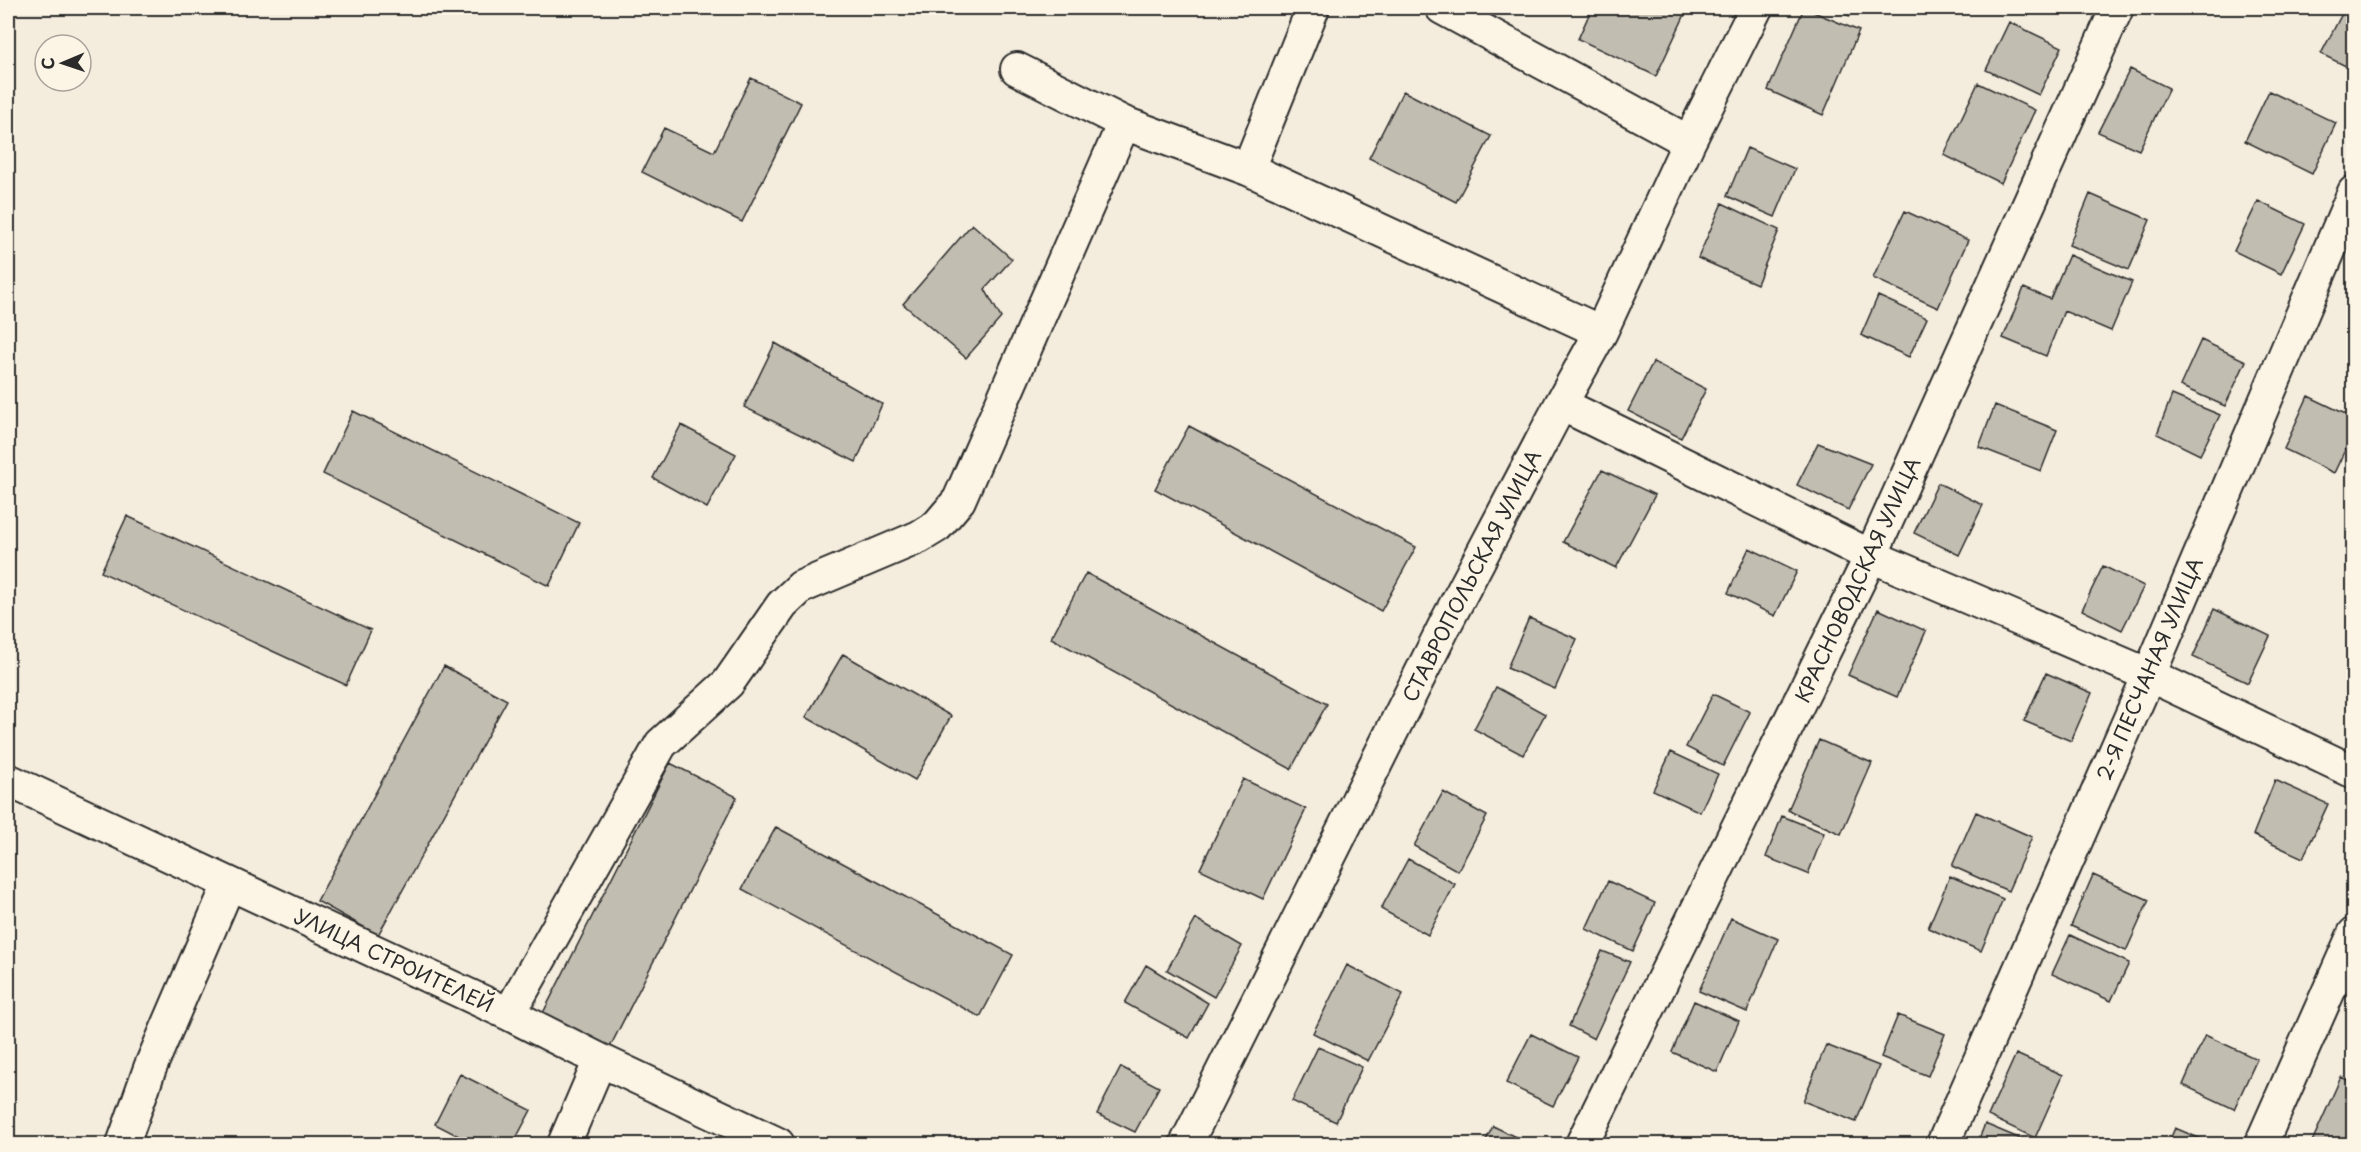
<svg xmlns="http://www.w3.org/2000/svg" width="2361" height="1152" font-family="'Playpen Sans',sans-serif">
	<rect width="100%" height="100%" fill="#f4edde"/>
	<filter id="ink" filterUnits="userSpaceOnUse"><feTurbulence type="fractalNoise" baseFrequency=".0167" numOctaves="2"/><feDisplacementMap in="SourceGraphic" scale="12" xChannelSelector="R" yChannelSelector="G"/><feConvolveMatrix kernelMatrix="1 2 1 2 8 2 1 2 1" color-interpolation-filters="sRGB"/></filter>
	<g filter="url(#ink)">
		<path fill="#c2bdb1" stroke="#2b2b2b" stroke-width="1.5" d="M1592,8H1688L1656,76L1578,39Z
			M1804,8L1859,31L1823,115L1768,90Z
			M1830,8H1853L1850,16Z
			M2345,8H2354V70L2321,54Z
			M2009,22L2062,47L2039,95L1986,70Z
			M2130,69L2169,88L2139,150L2098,132Z
			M751,78L801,103L742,222L642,172L664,128L714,152Z
			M1978,83L2035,110L2001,183L1944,155Z
			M1403,91L1491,136L1456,202L1369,158Z
			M2269,91L2336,123L2312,174L2245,141Z
			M1747,148L1795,169L1775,217L1727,196Z
			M2090,194L2150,220L2129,270L2069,245Z
			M2258,201L2305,224L2281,274L2234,251Z
			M1722,203L1779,230L1757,284L1698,258Z
			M1905,211L1968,240L1938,308L1873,278Z
			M972,224L1012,259L985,289L1001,318L966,358L903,304Z
			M2069,255L2132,282L2111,331L2064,311L2046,356L2003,338L2024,288L2050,299Z
			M1878,296L1927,318L1909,357L1861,335Z
			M2201,340L2246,361L2225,406L2180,386Z
			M775,343L882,404L856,462L744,407Z
			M1653,362L1706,389L1681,438L1628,411Z
			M2172,395L2220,415L2200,455L2157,434Z
			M2308,396L2354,418V431L2334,473L2284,449Z
			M1995,405L2057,430L2041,471L1979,447Z
			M353,411L579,523L549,586L323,474Z
			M681,425L736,454L707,508L653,478Z
			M1189,426L1416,547L1381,611L1155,489Z
			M1818,443L1871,464L1848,510L1797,485Z
			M1602,470L1655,495L1616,568L1563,542Z
			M1938,483L1983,505L1959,555L1914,533Z
			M127,516L371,630L346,685L101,572Z
			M1749,548L1797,571L1775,616L1728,593Z
			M2103,566L2144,586L2122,630L2082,610Z
			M1086,573L1327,704L1291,769L1051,638Z
			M1878,609L1926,631L1897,697L1848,675Z
			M2214,609L2270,636L2248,683L2193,657Z
			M1529,618L1577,639L1555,689L1507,668Z
			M843,654L951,716L915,780L806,717Z
			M444,666L507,700L378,935L317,901Z
			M2046,673L2092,693L2071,741L2024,721Z
			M1496,687L1545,714L1523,755L1474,729Z
			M1713,694L1750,712L1723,766L1686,747Z
			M1819,740L1872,763L1841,834L1788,810Z
			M1671,752L1718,774L1700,812L1653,790Z
			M670,763L737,797L609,1049L542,1015Z
			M1243,779L1306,809L1263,899L1200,869Z
			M2275,780L2328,804L2303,858L2253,835Z
			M1443,792L1487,816L1458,871L1414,846Z
			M1976,812L2032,837L2008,891L1952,866Z
			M1782,816L1824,833L1808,874L1766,857Z
			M776,827L1013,955L980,1017L742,889Z
			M1408,859L1455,884L1428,935L1381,909Z
			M2093,875L2149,900L2126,951L2071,926Z
			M1950,876L2003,899L1981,951L1928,928Z
			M1608,881L1655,903L1633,951L1586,929Z
			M1731,918L1778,939L1747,1012L1699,991Z
			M1196,919L1242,946L1214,997L1167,970Z
			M2070,935L2129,963L2111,1001L2052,974Z
			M1602,951L1630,962L1594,1039L1569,1026Z
			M1146,965L1208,1003L1189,1038L1125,1003Z
			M1347,965L1403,994L1368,1061L1313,1033Z
			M1694,1001L1739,1021L1717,1072L1672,1052Z
			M1898,1015L1945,1034L1928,1076L1881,1057Z
			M1531,1034L1578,1057L1553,1106L1506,1083Z
			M2205,1035L2257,1059L2234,1109L2183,1085Z
			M1826,1045L1879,1066L1856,1122L1803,1101Z
			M1318,1047L1362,1067L1336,1122L1292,1101Z
			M2016,1054L2063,1075L2035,1138L1988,1116Z
			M1121,1067L1159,1087L1135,1132L1097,1114Z
			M460,1074L531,1110L513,1144H474L435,1124Z
			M2341,1077L2354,1083V1144H2311Z
			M1985,1124L2033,1144H1977Z
			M1493,1126L1530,1144H1484Z
			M2175,1128L2213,1144H2168Z"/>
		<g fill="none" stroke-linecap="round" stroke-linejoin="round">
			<g stroke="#2b2b2b" stroke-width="36">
				<path id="minor" d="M1442,8L1689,142
					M1017,69L1124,123L1248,169L1601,332
					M1248,169L1313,8
					M1561,404L1871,556L2149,675L2354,772
					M8,780L509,1014L600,1060L778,1144
					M509,1014L661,744L728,683L782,605L801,587L919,537L937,526L959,500L1124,123
					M123,1144L150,1068L229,884
					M564,1144L600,1060
					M1186,1144L1447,621L1561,404L1601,332L1689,142L1756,8
					M1582,1144L1871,556L2117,8
					M1943,1144L2149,675L2354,192
					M2261,1144L2354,934"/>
			</g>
			<use href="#minor" stroke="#fcf5e5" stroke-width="32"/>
		</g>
	</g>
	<g text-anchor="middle" stroke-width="4.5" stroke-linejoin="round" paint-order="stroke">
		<g font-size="20" fill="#2b2b2b" stroke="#fcf5e5">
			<text transform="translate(1472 576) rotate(-63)" y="7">СТАВРОПОЛЬСКАЯ УЛИЦА</text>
			<text transform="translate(1858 580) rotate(-65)" y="7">КРАСНОВОДСКАЯ УЛИЦА</text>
			<text transform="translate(2150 669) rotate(-67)" y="7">2-Я ПЕСЧАНАЯ УЛИЦА</text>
			<text transform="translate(394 961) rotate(25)" y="7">УЛИЦА СТРОИТЕЛЕЙ</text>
		</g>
	</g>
	<rect width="2361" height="1152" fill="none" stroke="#fcf5e5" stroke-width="30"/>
	<rect x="15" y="15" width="2331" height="1122" fill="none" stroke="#2b2b2b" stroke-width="2" filter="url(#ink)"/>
	<g transform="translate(63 63) rotate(268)"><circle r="28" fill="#fcf5e5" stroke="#a8a49b" stroke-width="1.5"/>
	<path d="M0-4.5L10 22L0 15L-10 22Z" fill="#2b2b2b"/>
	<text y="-9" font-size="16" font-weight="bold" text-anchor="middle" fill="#2b2b2b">С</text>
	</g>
</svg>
